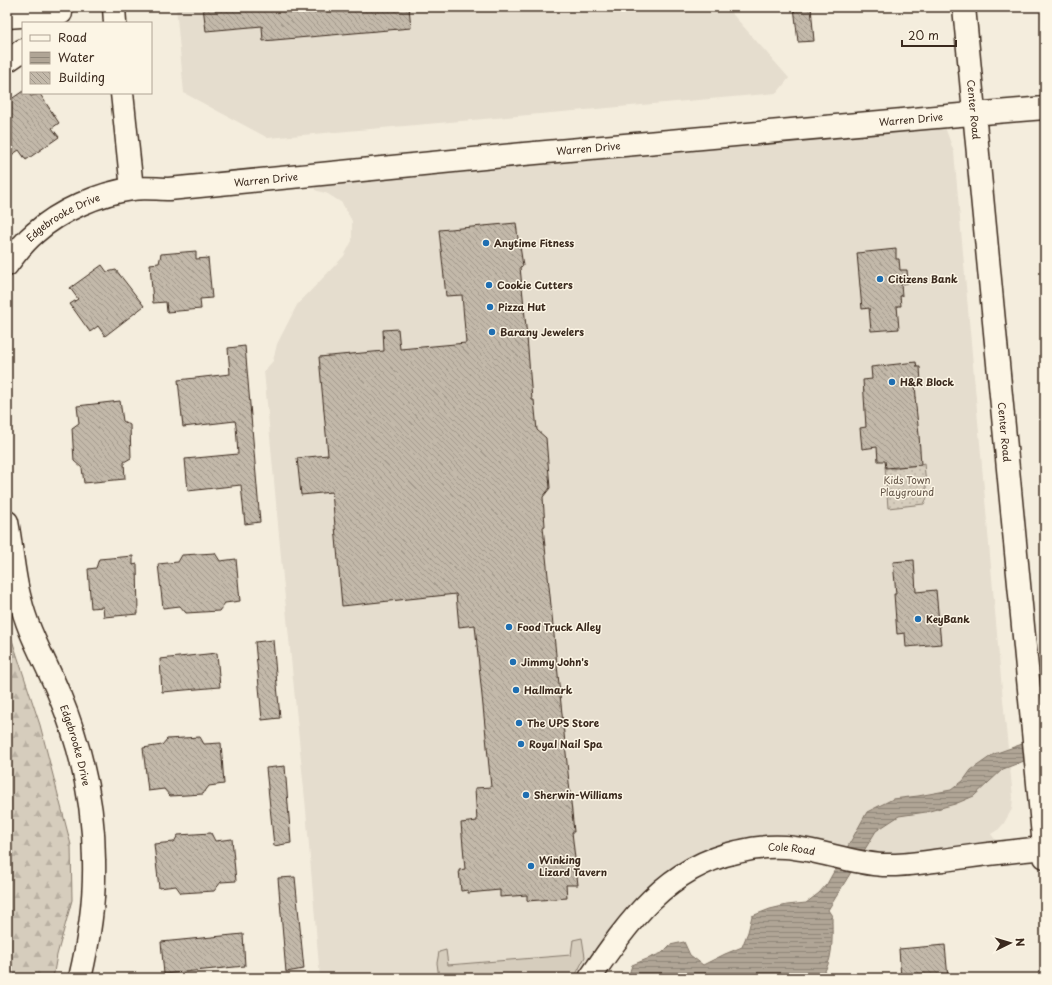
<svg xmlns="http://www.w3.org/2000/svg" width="1052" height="985" font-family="'Playpen Sans',sans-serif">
	<defs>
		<pattern id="forest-firs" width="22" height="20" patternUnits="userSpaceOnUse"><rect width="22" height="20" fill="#d6cdbd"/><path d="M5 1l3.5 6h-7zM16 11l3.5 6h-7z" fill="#b9b0a2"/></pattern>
		<pattern id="park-dots" width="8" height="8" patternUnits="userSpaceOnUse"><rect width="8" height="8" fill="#d6cdbd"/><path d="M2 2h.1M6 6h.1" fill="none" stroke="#b9b0a2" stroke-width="1.8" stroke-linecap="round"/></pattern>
		<pattern id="water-rules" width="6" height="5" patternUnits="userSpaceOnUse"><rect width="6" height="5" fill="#b0a596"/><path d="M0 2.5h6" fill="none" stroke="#90877a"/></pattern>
		<pattern id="building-back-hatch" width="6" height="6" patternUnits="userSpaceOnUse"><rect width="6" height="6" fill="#c3b9aa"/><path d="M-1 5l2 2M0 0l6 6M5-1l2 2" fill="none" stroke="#a0978a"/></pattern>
	</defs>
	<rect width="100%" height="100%" fill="#f4eddd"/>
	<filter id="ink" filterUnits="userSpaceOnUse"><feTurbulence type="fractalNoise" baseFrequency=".025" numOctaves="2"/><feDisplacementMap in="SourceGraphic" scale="8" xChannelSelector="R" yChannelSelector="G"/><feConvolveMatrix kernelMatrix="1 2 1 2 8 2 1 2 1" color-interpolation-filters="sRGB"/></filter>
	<g filter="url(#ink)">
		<path fill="#e5ddce" d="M176,7H728V9L789,78L777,93L268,138L184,93Z
			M941,116L954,152L1002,690L1013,797L1012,809L1004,823L999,829L991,834L1004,852L897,865L811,850L695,866L579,978H320L306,810L282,568L264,371L273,361L277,344L297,305L344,256L352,241V221L342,203L328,194L315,190L313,175Z"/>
		<path fill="#d6cdbd" stroke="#887c6e" d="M582,938L585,957L574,978H439L437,963L439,952L446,950L448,965L571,955L573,940Z"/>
		<path fill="url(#forest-firs)" stroke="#887c6e" d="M7,625L40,725L71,845L72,900L57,955L53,978H7Z"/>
		<path fill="url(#park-dots)" stroke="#887c6e" d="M890,460L891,469L898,468V467L921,465V464L924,463L927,498L924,504L888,508L885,466L888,465Z"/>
		<path fill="url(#water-rules)" stroke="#817466" d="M1045,736V753L1003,769L974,796L955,804L926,812L899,816L876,831L828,910L832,916C832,933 834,955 825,971C824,974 821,976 819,978H628L632,965L662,953L670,945L684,942L690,955L703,965L725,954L742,947L748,932L752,916L770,909L787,905L806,903L819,893L827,884L867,812L893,799L918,796L951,790L963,781L971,770L994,754Z"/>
		<path fill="url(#building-back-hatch)" stroke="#3b2a1e" d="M203,7H409L411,28L263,41L262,26L206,31Z
			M794,7H811L814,41L798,42Z
			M23,91V93H28L31,96L40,94L59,123L52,128L59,137L26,160L19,150L7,158V102Z
			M516,223L519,246H520L523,266L520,267L527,337L532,400H534L537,430L546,438L550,488L543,497L545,526L543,527L572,812L574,832H572L578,885H566L567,898L527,901V895L500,897V890L468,893V890L461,891L459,870L465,869L461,823L477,821L475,788L491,787L475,625L459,627L456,594L342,606L332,492L301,495L297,458L328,455L319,357L384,351L383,330L398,329L400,349L466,343L462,295L446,296L439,230Z
			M896,249V259H899L900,270H907L908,283L901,284L902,296H900L901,306H897L899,329L871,331L869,308L862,309L857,253Z
			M196,251V259L208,258L212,298L200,299L201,309L167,312L166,302L153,303L150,264L159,263L161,254Z
			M102,265L107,272L116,270L144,306L105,336L98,326L90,332L70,304L78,299L70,288Z
			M245,346L260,522L245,524L241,485L188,491L185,459L238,454L236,426L235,421L183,427L178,380L230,374L228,348Z
			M916,362L917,367H920L921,383H915L916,397H915L919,435L921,465L886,468L885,461H878L877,447L862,449L860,428L866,427L863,380L872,379L871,367Z
			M120,401L123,421L130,425L131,458L124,462L125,479L84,483L82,468L74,461L72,428L79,423L77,406Z
			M215,553L220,561L236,559L240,601L225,603L219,611L186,613L180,606L163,608L158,564L178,562L182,555Z
			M133,556V565L137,564L138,614L104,617L103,607L91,608L88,569L96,568L99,559Z
			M914,560L916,592L936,590L941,644L906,647L905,633L897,634L894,594H896L893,562Z
			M273,640L280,718L262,720L255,642Z
			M217,653L220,687L162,692L160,659Z
			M200,737L204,744L221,743L224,784L209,786L203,794L170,796L164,789L148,791L143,748L162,745L167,739Z
			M285,766L291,843L274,846L266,768Z
			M211,833L215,841L232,839L236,881L221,882L214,891L181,893L176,886L159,888L154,844L174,842L178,835Z
			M295,877L304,969L286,972L278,878Z
			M243,934L245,966L164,974L161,942Z
			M945,945L948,978H901L899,949Z"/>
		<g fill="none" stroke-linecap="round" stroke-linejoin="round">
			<g stroke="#3b2a1e" stroke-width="25">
				<g id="minor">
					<path d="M114,7L115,23"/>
					<path d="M7,17L61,13"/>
					<path d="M7,61L23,50"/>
					<path d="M122,93L132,189"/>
					<path id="s1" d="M7,265C15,254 24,242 35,233C59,211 100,193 132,189C144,187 157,189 169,189L524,154L936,117L1045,108"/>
					<path id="s2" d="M7,522C12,547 13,574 20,599C28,633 46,662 59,694C81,747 94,804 94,861C95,900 89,940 80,978"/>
					<path id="s3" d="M590,978C628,922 667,867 737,852C752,848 769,846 785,847C818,849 849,863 883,865C903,866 923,862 943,860C977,855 1011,851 1045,848"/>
				</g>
			</g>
			<g stroke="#3b2a1e" stroke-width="25">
				<g id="major">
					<path id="s4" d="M964,7L1045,857"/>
				</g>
			</g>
			<use href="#minor" stroke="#fcf5e5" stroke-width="22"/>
			<use href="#major" stroke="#fcf5e5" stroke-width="22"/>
		</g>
	</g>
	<g fill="#1f6fb2" stroke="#fcf5e5" stroke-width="1.5">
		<circle cx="486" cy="243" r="4"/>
		<circle cx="880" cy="279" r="4"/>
		<circle cx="489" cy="285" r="4"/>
		<circle cx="490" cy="307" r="4"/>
		<circle cx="492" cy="332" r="4"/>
		<circle cx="892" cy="382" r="4"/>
		<circle cx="918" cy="619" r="4"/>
		<circle cx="509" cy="627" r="4"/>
		<circle cx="513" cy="662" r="4"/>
		<circle cx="516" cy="690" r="4"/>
		<circle cx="519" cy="723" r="4"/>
		<circle cx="521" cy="744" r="4"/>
		<circle cx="526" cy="795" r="4"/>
		<circle cx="531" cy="866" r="4"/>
	</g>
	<g text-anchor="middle" stroke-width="3" stroke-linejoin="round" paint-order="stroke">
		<g font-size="10" fill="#3b2a1e" stroke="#fcf5e5">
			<text dy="4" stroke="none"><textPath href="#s4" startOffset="103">Center Road</textPath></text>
			<text dy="4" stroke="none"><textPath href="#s1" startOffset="933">Warren Drive</textPath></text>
			<text dy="4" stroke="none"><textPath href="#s1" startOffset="609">Warren Drive</textPath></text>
			<text dy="4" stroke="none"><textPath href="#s1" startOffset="285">Warren Drive</textPath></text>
			<text dy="4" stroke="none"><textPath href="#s1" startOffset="75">Edgebrooke Drive</textPath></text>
			<text dy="4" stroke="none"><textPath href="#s4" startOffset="427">Center Road</textPath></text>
			<text dy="4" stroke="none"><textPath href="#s2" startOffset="235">Edgebrooke Drive</textPath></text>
			<text dy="4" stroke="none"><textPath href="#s3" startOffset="254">Cole Road</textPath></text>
		</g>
		<g font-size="10" font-weight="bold" fill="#3b2a1e" stroke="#fcf5e5" text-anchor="start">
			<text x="494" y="247">Anytime Fitness</text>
			<text x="888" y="283">Citizens Bank</text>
			<text x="497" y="289">Cookie Cutters</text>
			<text x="498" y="311">Pizza Hut</text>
			<text x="500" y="336">Barany Jewelers</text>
			<text x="900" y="386">H&amp;R Block</text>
			<text x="926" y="623">KeyBank</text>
			<text x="517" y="631">Food Truck Alley</text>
			<text x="521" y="666">Jimmy John's</text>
			<text x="524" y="694">Hallmark</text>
			<text x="527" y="727">The UPS Store</text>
			<text x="529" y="748">Royal Nail Spa</text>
			<text x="534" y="799">Sherwin-Williams</text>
			<text x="539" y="864">Winking<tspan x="539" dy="12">Lizard Tavern</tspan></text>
		</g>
		<g font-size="10" fill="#625346" stroke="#fcf5e5">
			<text x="907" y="484">Kids Town<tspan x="907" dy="12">Playground</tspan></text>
		</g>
	</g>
	<rect width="1052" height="985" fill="none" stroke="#fcf5e5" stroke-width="24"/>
	<rect x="12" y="12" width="1028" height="961" fill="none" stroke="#3b2a1e" stroke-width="1.5" filter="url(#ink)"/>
	<rect x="22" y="22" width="130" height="72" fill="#fcf5e5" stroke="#afa495"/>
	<rect x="30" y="35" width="20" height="6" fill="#fcf5e5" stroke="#afa495"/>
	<text x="58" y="42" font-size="12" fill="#3b2a1e">Road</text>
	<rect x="30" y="52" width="20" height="12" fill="url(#water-rules)" stroke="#afa495"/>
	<text x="58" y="62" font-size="12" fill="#3b2a1e">Water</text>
	<rect x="30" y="72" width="20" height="12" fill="url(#building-back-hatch)" stroke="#afa495"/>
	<text x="58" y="82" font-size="12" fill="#3b2a1e">Building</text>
	<g transform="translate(1010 943) rotate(85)" stroke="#fcf5e5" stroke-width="3" paint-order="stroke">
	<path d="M0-3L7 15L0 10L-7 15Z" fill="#3b2a1e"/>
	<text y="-6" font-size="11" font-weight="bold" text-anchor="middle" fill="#3b2a1e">N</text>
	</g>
	<path d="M902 40v6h54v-6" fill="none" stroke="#3b2a1e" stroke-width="2"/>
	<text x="908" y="40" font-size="12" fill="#3b2a1e" stroke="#fcf5e5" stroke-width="3" paint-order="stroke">20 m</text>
</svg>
